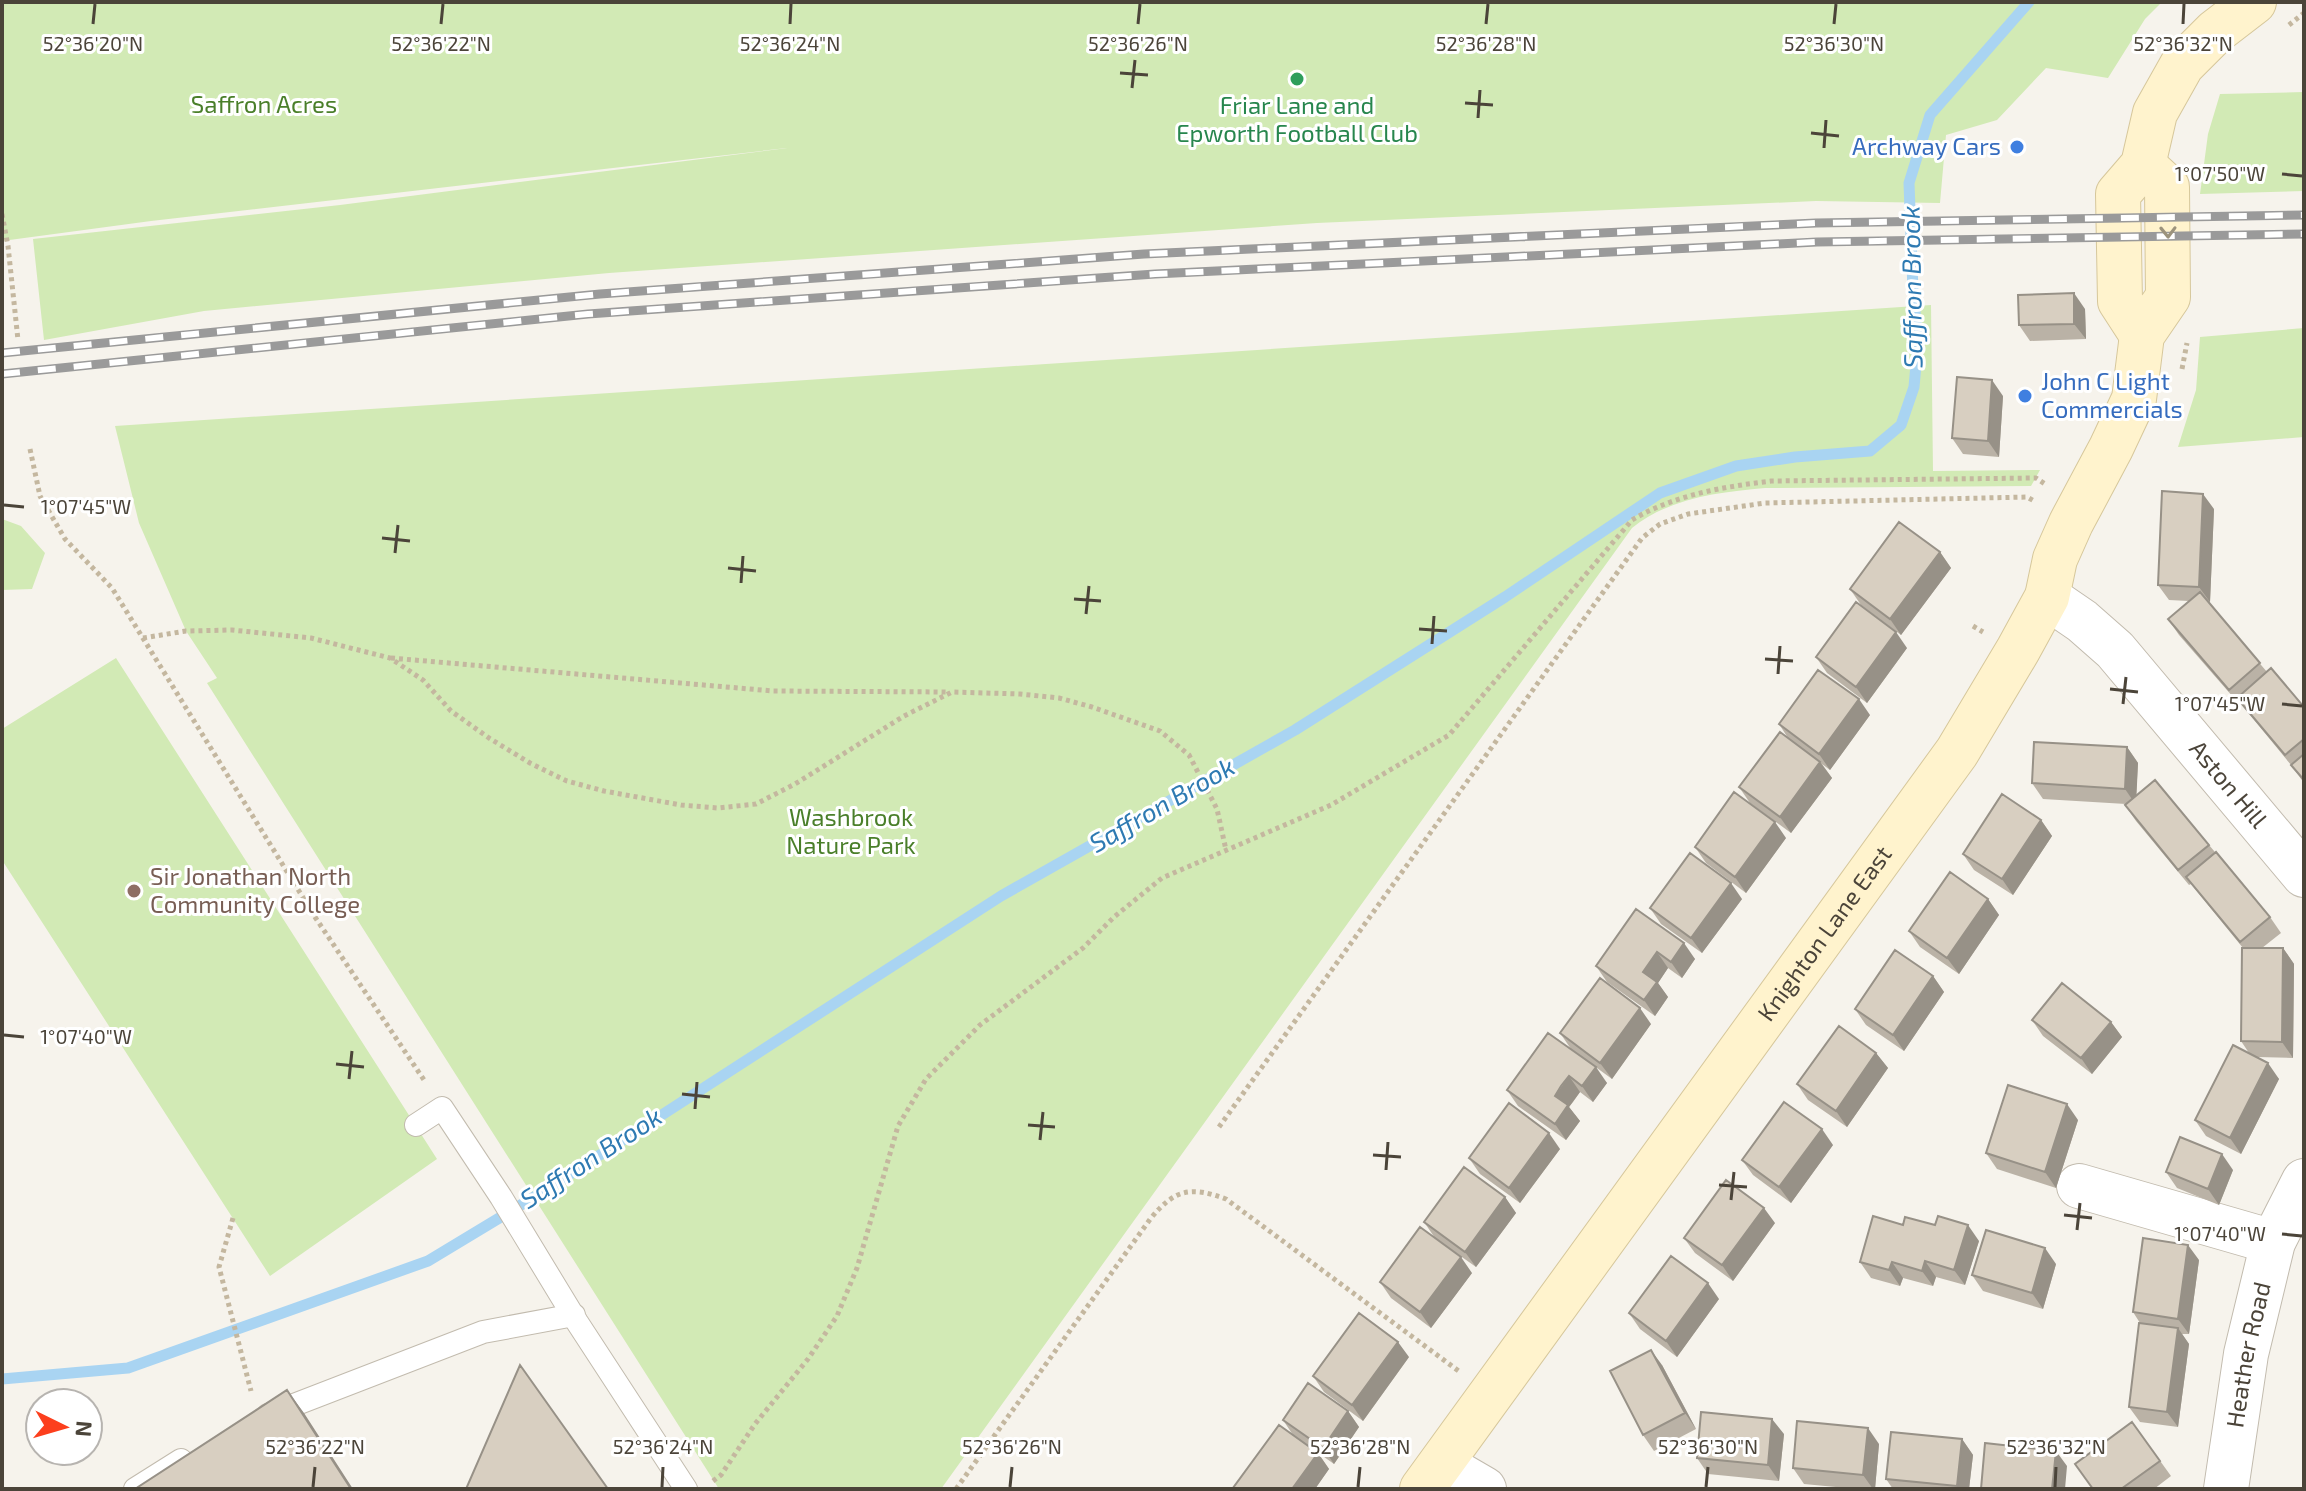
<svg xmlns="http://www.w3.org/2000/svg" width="2306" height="1491" font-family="'Exo 2',sans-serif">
	<rect width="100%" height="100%" fill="#f6f3ec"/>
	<path fill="#d2eab5" d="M2,2H2162L2145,19L2108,78L2046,68L1997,120L1946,135L1940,203L1816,201L1317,223L609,273L204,311L44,340L33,239L340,205L787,148L151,221L2,241Z
		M2304,92V191L2200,194L2208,134L2220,94Z
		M1931,305L1933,471L2040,470L2031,486L1765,488C1719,492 1669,498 1632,528L941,1489H719L207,683L217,678L186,631L139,523L115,426Z
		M2304,328V437L2178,447L2196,390L2200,337Z
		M2,519L21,526L45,553L32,589L2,590Z
		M116,658L437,1159L270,1276L2,860V729Z"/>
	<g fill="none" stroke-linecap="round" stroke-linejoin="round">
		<path stroke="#a9d4f2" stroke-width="11" d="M2,1379L128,1368L428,1261L544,1191L1001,896L1295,730L1505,597L1660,493L1736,466L1795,457L1870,451L1901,425L1914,387L1918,343L1913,291L1909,183L1930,115L2029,2"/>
		<g stroke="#c2bbae" stroke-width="24">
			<path id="lane" d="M416,1125L442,1108L501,1197L577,1322L686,1489
				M268,1415L483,1332L574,1315
				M135,1489L181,1460"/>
		</g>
		<g stroke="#c2bbae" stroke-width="46">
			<g id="street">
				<path id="s1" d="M2047,597L2082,621L2115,650L2304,875"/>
				<path d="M2079,1186L2273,1242"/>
				<path d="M1441,1464L1484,1489"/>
				<path id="s2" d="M2226,1489L2246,1354L2273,1242L2304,1181"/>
			</g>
		</g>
		<g stroke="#d6c79b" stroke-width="46">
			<g id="secondary">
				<path d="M2142,335L2120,301L2118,194L2143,165L2155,113L2182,65L2215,32L2254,2"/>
				<path id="s3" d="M1422,1489L1957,752L2018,650L2047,597L2055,559L2071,523L2111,448L2134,399L2142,335L2168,297L2167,187L2143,165"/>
			</g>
		</g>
		<path stroke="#c4b79f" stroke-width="5" stroke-dasharray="4 4" stroke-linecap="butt" d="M2289,25L2304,13
			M2,214L8,246L18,340
			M2182,369L2187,343
			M30,449L40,496L65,539L112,588L315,917L426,1083
			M1973,626L1983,632
			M143,638L186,631L232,630L311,638L390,658L423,680L451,711L489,738L530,763L567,781L604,791L681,805L718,808L756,804L795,784L904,716L952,692L1020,694L1059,698L1092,707L1160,731L1189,755L1217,809L1226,850
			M391,658L773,691L948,692
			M1219,1127L1642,538L1660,524L1688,514L1765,503L2027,497L2036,502
			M233,1218L219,1267L251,1391
			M713,1481L721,1475L755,1424L808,1359L837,1316L857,1268L898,1126L926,1079L980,1025L1083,948L1114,917L1162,878L1331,805L1449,735L1632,520C1674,495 1722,487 1771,481L2036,478L2045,484
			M956,1489L1151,1218C1175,1189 1191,1186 1226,1199L1460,1372"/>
		<use href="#lane" stroke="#fff" stroke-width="22"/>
		<use href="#street" stroke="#fff" stroke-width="44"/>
		<use href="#secondary" stroke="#fff3cd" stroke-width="44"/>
		<g stroke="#9a9a9a" stroke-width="9">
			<path id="rail" d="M2,353L600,294L1144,254L1816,223L2304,215
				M2,374L588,314L1155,274L1817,242L2304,234"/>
		</g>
		<use href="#rail" stroke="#fff" stroke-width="6" stroke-dasharray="18" stroke-linecap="butt"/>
	</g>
	<path fill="#bab2a6" d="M2085,309L2086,339L2030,341L2019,325Z
		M2003,396L1999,457L1963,454L1952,438Z
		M2214,509L2210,602H2208L2267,672L2304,707V783L2291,765L2241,704L2240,705L2179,635L2168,619L2189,601L2169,600L2158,585Z
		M1940,552L1951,568L1901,635L1861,605L1850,589Z
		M1907,648L1867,703L1827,673L1816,657Z
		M1870,715L1830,770L1822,764L1832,778L1791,833L1750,803L1739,787L1788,738L1779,724Z
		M2127,747L2138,763L2136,796L2209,845L2270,917L2281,933L2262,948H2283L2294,964L2293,1058L2257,1057L2279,1079L2241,1154L2206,1136L2195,1120L2249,1053L2241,1041L2243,948L2191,884L2189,885L2136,821L2125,805L2126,804L2043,799L2032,783Z
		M2041,820L2052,836L2013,895L1974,870L1963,854Z
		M1786,838L1746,893L1706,863L1695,847Z
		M1742,899L1702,953L1661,924L1650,908Z
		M1988,899L1999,915L1959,974L1920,947L1909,931Z
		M1636,909L1695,959L1682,978L1668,968L1658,983L1668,997L1655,1016L1607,982L1596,966Z
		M1933,976L1944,992L1904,1051L1866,1025L1855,1009Z
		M2032,1020L2111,1022L2122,1037L2092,1074L2043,1036Z
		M1651,1024L1612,1079L1571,1049L1560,1033Z
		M1548,1033L1607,1083L1593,1102L1580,1092L1573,1102L1569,1107L1580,1121L1566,1140L1518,1106L1507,1090Z
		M1876,1053L1888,1068L1847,1127L1808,1100L1797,1084Z
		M2078,1120L2056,1188L1997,1169L1986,1153Z
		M1833,1145L1791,1203L1753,1175L1742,1160Z
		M1560,1149L1520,1203L1480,1174L1469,1158Z
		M2233,1170L2219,1205L2177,1188L2166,1172Z
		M1505,1197L1516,1213L1476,1267L1435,1238L1424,1222Z
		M1775,1223L1733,1281L1695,1253L1684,1238Z
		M1903,1225L1979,1241L1965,1285L1936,1277L1933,1286L1903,1278L1900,1286L1871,1278L1860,1262Z
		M2199,1260L2189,1334H2182L2189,1344L2178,1427L2140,1422L2129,1407L2140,1323L2133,1312Z
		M2056,1264L2043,1309L1983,1291L1972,1275Z
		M1472,1273L1431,1328L1391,1298L1380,1282Z
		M1719,1299L1677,1357L1640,1329L1629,1313Z
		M1409,1357L1363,1421L1324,1392L1313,1376Z
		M1662,1365L1696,1429L1654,1451L1643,1435Z
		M1348,1411L1359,1427L1334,1464L1310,1447L1318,1453L1329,1469L1315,1489H1233L1293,1435L1283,1420Z
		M2132,1422L2171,1476L2154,1489H2092Z
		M1784,1434L1779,1481L1708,1474L1697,1458Z
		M1962,1439L1973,1455L1969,1489H1893L1886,1479Z
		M1879,1444L1875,1489H1857L1804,1484L1793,1468Z"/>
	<path fill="#979187" d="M2074,293L2085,309L2086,339L2074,324Z
		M1992,380L2003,396L1999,457L1988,441Z
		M2203,494L2214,509L2210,602L2199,587Z
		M1940,552L1951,568L1901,635L1890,619Z
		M1896,632L1907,648L1867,703L1856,687Z
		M1859,699L1870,715L1830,770L1819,754Z
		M2127,747L2138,763L2136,805L2125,789Z
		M1820,762L1832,778L1791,833L1780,817Z
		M2041,820L2052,836L2013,895L2002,879Z
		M1775,822L1786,838L1746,893L1735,877Z
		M1731,883L1742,899L1702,953L1691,938Z
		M1988,899L1999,915L1959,974L1947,958Z
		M1684,943L1695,959L1682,978L1671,962Z
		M2283,948L2294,964L2293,1058L2282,1042Z
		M1657,952L1668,968L1658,983L1668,997L1655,1016L1644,1000L1643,972Z
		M1933,976L1944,992L1904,1051L1893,1035Z
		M1640,1008L1651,1024L1612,1079L1600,1063Z
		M2111,1022L2122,1037L2092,1074L2081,1058Z
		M1876,1053L1888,1068L1847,1127L1836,1111Z
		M2268,1063L2279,1079L2241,1154L2230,1138Z
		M1596,1067L1607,1083L1593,1102L1582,1086Z
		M1569,1076L1580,1092L1569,1107L1580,1121L1566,1140L1555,1124V1096Z
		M2067,1104L2078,1120L2056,1188L2045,1172Z
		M1822,1129L1833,1145L1791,1203L1779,1187Z
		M1549,1133L1560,1149L1520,1203L1509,1188Z
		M2222,1154L2233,1170L2219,1205L2208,1189Z
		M1505,1197L1516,1213L1476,1267L1465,1252Z
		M1764,1208L1775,1223L1733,1281L1722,1265Z
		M1968,1225L1979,1241L1965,1285L1954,1270Z
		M2188,1245L2199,1260L2189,1334L2178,1319Z
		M2045,1248L2056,1264L2043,1309L2032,1293Z
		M1461,1257L1472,1273L1431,1328L1420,1312Z
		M1925,1261L1936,1277L1933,1286L1922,1271Z
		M1892,1262L1903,1278L1900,1286L1889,1270Z
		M1708,1283L1719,1299L1677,1357L1666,1341Z
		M2178,1328L2189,1344L2178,1427L2167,1412Z
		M1398,1342L1409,1357L1363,1421L1352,1405Z
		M1651,1350L1662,1365L1696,1429L1685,1413Z
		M287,1390L304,1413L353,1489H351Z
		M1348,1411L1359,1427L1334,1464L1323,1448Z
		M1772,1419L1784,1434L1779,1481L1768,1465Z
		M1868,1428L1879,1444L1875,1489H1873L1863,1475Z
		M1962,1439L1973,1455L1969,1489H1959L1957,1486Z
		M2056,1451L2067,1466L2065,1489H2052Z
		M1318,1453L1329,1469L1315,1489H1292Z"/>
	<path fill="#d8cfc1" stroke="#979187" stroke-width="2" d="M2074,293V324L2019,325L2018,295Z
		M1957,377L1992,380L1988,441L1952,438Z
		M2162,491L2203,494L2199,587L2158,585Z
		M1899,522L1940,552L1890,619L1850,589Z
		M2200,592L2260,663L2229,690L2168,619Z
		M1856,602L1896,632L1856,687L1816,657Z
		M2271,668L2304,707V739L2285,755L2237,698Z
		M1818,670L1859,699L1819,754L1779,724Z
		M1780,732L1820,762L1780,817L1739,787Z
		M2034,742L2127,747L2125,789L2032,783Z
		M2304,754V780L2291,765Z
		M2155,780L2209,845L2178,870L2125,805Z
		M1734,792L1775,822L1735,877L1695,847Z
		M2002,794L2041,820L2002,879L1963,854Z
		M2216,852L2270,917L2240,942L2186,877Z
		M1690,853L1731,883L1691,938L1650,908Z
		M1950,872L1988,899L1947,958L1909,931Z
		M1636,909L1684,943L1671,962L1657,952L1643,972L1657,982L1644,1000L1596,966Z
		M2242,948H2283L2282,1042L2241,1041Z
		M1895,950L1933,976L1893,1035L1855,1009Z
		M1600,978L1640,1008L1600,1063L1560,1033Z
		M2062,983L2111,1022L2081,1058L2032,1020Z
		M1839,1026L1876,1053L1836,1111L1797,1084Z
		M1548,1033L1596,1067L1582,1086L1569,1076L1561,1086L1555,1096L1568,1105L1555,1124L1507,1090Z
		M2233,1045L2268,1063L2230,1138L2195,1120Z
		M2008,1085L2067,1104L2045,1172L1986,1153Z
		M1784,1102L1822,1129L1779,1187L1742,1160Z
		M1509,1103L1549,1133L1509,1188L1469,1158Z
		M2180,1137L2222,1154L2208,1189L2166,1172Z
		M1464,1167L1505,1197L1465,1252L1424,1222Z
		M1726,1180L1764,1208L1722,1265L1684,1238Z
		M1873,1216L1903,1225L1905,1217L1935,1225L1938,1216L1968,1225L1954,1270L1925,1261L1922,1271L1892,1262L1889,1270L1860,1262Z
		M1420,1227L1461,1257L1420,1312L1380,1282Z
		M1986,1230L2045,1248L2032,1293L1972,1275Z
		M2143,1238L2188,1245L2178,1319L2133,1312Z
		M1671,1256L1708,1283L1666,1341L1629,1313Z
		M1359,1313L1398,1342L1352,1405L1313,1376Z
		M2139,1323L2178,1328L2167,1412L2129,1407Z
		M1651,1350L1685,1413L1643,1435L1610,1371Z
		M520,1365L608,1489H466Z
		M1308,1383L1348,1411L1323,1448L1283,1420Z
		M287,1390L351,1489H135Z
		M1701,1412L1772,1419L1768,1465L1697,1458Z
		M1797,1421L1868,1428L1863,1475L1793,1468Z
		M2132,1422L2160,1461L2121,1489H2093L2075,1464Z
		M1279,1425L1318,1453L1292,1489H1234L1233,1488Z
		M1891,1432L1962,1439L1957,1486L1886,1479Z
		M1985,1443L2056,1451L2052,1489H1981Z"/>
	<defs><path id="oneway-chevron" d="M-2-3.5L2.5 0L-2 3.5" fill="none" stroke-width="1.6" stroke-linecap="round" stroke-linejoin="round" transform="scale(2)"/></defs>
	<use stroke="#9c937c" href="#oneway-chevron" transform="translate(2168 232) rotate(89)"/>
	<path fill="none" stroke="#4b4439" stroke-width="3" d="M93,24L95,4M441,24L443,4M790,24L791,4M1138,24L1140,4M1486,24L1488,4M1834,24L1836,4M2183,24L2184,4M1120,73L1148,75M1132,88L1135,60M1465,103L1493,105M1478,118L1480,90M1811,133L1839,136M1824,148L1826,120M2282,174L2302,176M4,505L24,507M382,538L410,541M395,553L398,525M728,568L756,571M741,583L743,556M1074,599L1101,601M1086,614L1089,586M1419,629L1447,631M1432,644L1434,616M1765,659L1793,661M1778,674L1780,646M2110,689L2138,692M2123,704L2126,677M2282,704L2302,706M4,1035L24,1037M336,1064L364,1067M349,1079L352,1051M682,1094L710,1097M695,1109L697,1082M1028,1125L1055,1127M1040,1140L1043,1112M1373,1155L1401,1157M1386,1170L1388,1142M1719,1185L1747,1187M1731,1200L1734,1172M2064,1215L2092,1218M2077,1230L2080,1203M2282,1234L2302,1236M313,1487L315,1467M662,1487L663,1467M1010,1487L1012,1467M1358,1487L1360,1467M1706,1487L1708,1467M2055,1487L2056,1467"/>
	<circle fill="#2e9e5b" stroke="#fff" stroke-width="3" cx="1297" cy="79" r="8"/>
	<g fill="#3f7fe0" stroke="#fff" stroke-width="3">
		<circle cx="2017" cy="147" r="8"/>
		<circle cx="2025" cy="396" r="8"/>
	</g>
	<circle fill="#8d6e63" stroke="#fff" stroke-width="3" cx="134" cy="891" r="8"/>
	<g text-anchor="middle" stroke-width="6" stroke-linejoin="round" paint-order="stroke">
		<g font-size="24" fill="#4a7f2a" stroke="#fff">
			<text x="264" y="113">Saffron Acres</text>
			<text x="851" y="826">Washbrook<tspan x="851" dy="28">Nature Park</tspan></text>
		</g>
		<g font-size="24" fill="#27864d" stroke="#fff">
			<text x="1297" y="114">Friar Lane and<tspan x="1297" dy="28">Epworth Football Club</tspan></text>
		</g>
		<g font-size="24" fill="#366cbe" stroke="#fff" text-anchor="end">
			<text x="2001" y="155">Archway Cars</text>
			<text x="2041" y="390" text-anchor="start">John C Light<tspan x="2041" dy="28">Commercials</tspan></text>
		</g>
		<g font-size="24" fill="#4b4439" stroke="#fff">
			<text dy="8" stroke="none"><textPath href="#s1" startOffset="262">Aston Hill</textPath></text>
			<text dy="8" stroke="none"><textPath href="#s3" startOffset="686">Knighton Lane East</textPath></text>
			<text dy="8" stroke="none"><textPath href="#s2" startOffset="136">Heather Road</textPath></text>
		</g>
		<g font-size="24" fill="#785e54" stroke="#fff" text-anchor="start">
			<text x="150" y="885">Sir Jonathan North<tspan x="150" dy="28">Community College</tspan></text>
		</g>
		<g font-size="26" font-style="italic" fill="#2e7ab2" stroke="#fff">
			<text transform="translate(1912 287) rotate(-91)" y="9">Saffron Brook</text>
			<text transform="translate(1162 805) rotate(-30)" y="9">Saffron Brook</text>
			<text transform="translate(591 1158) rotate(-33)" y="9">Saffron Brook</text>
		</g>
	</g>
	<g font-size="20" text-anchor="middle" fill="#4b4439" stroke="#fff" stroke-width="6" stroke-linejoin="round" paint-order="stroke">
		<text x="93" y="51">52°36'20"N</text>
		<text x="441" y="51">52°36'22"N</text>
		<text x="790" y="51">52°36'24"N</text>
		<text x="1138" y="51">52°36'26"N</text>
		<text x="1486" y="51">52°36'28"N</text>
		<text x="1834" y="51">52°36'30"N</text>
		<text x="2183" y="51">52°36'32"N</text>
		<text x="2220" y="181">1°07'50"W</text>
		<text x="86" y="514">1°07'45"W</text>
		<text x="2220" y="711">1°07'45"W</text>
		<text x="86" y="1044">1°07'40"W</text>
		<text x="2220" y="1241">1°07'40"W</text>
		<text x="315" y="1454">52°36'22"N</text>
		<text x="663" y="1454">52°36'24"N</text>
		<text x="1012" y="1454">52°36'26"N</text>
		<text x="1360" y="1454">52°36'28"N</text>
		<text x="1708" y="1454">52°36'30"N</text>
		<text x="2056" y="1454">52°36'32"N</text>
	</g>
	<rect width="2306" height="1491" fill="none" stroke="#4b4439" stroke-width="8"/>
	<g transform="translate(64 1427) rotate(95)"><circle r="38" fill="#ffffff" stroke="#b7b4b0" stroke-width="2"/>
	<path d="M0-6L14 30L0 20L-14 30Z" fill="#fc3f1d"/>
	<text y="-12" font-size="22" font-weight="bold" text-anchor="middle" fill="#4b4439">N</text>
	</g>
</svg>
